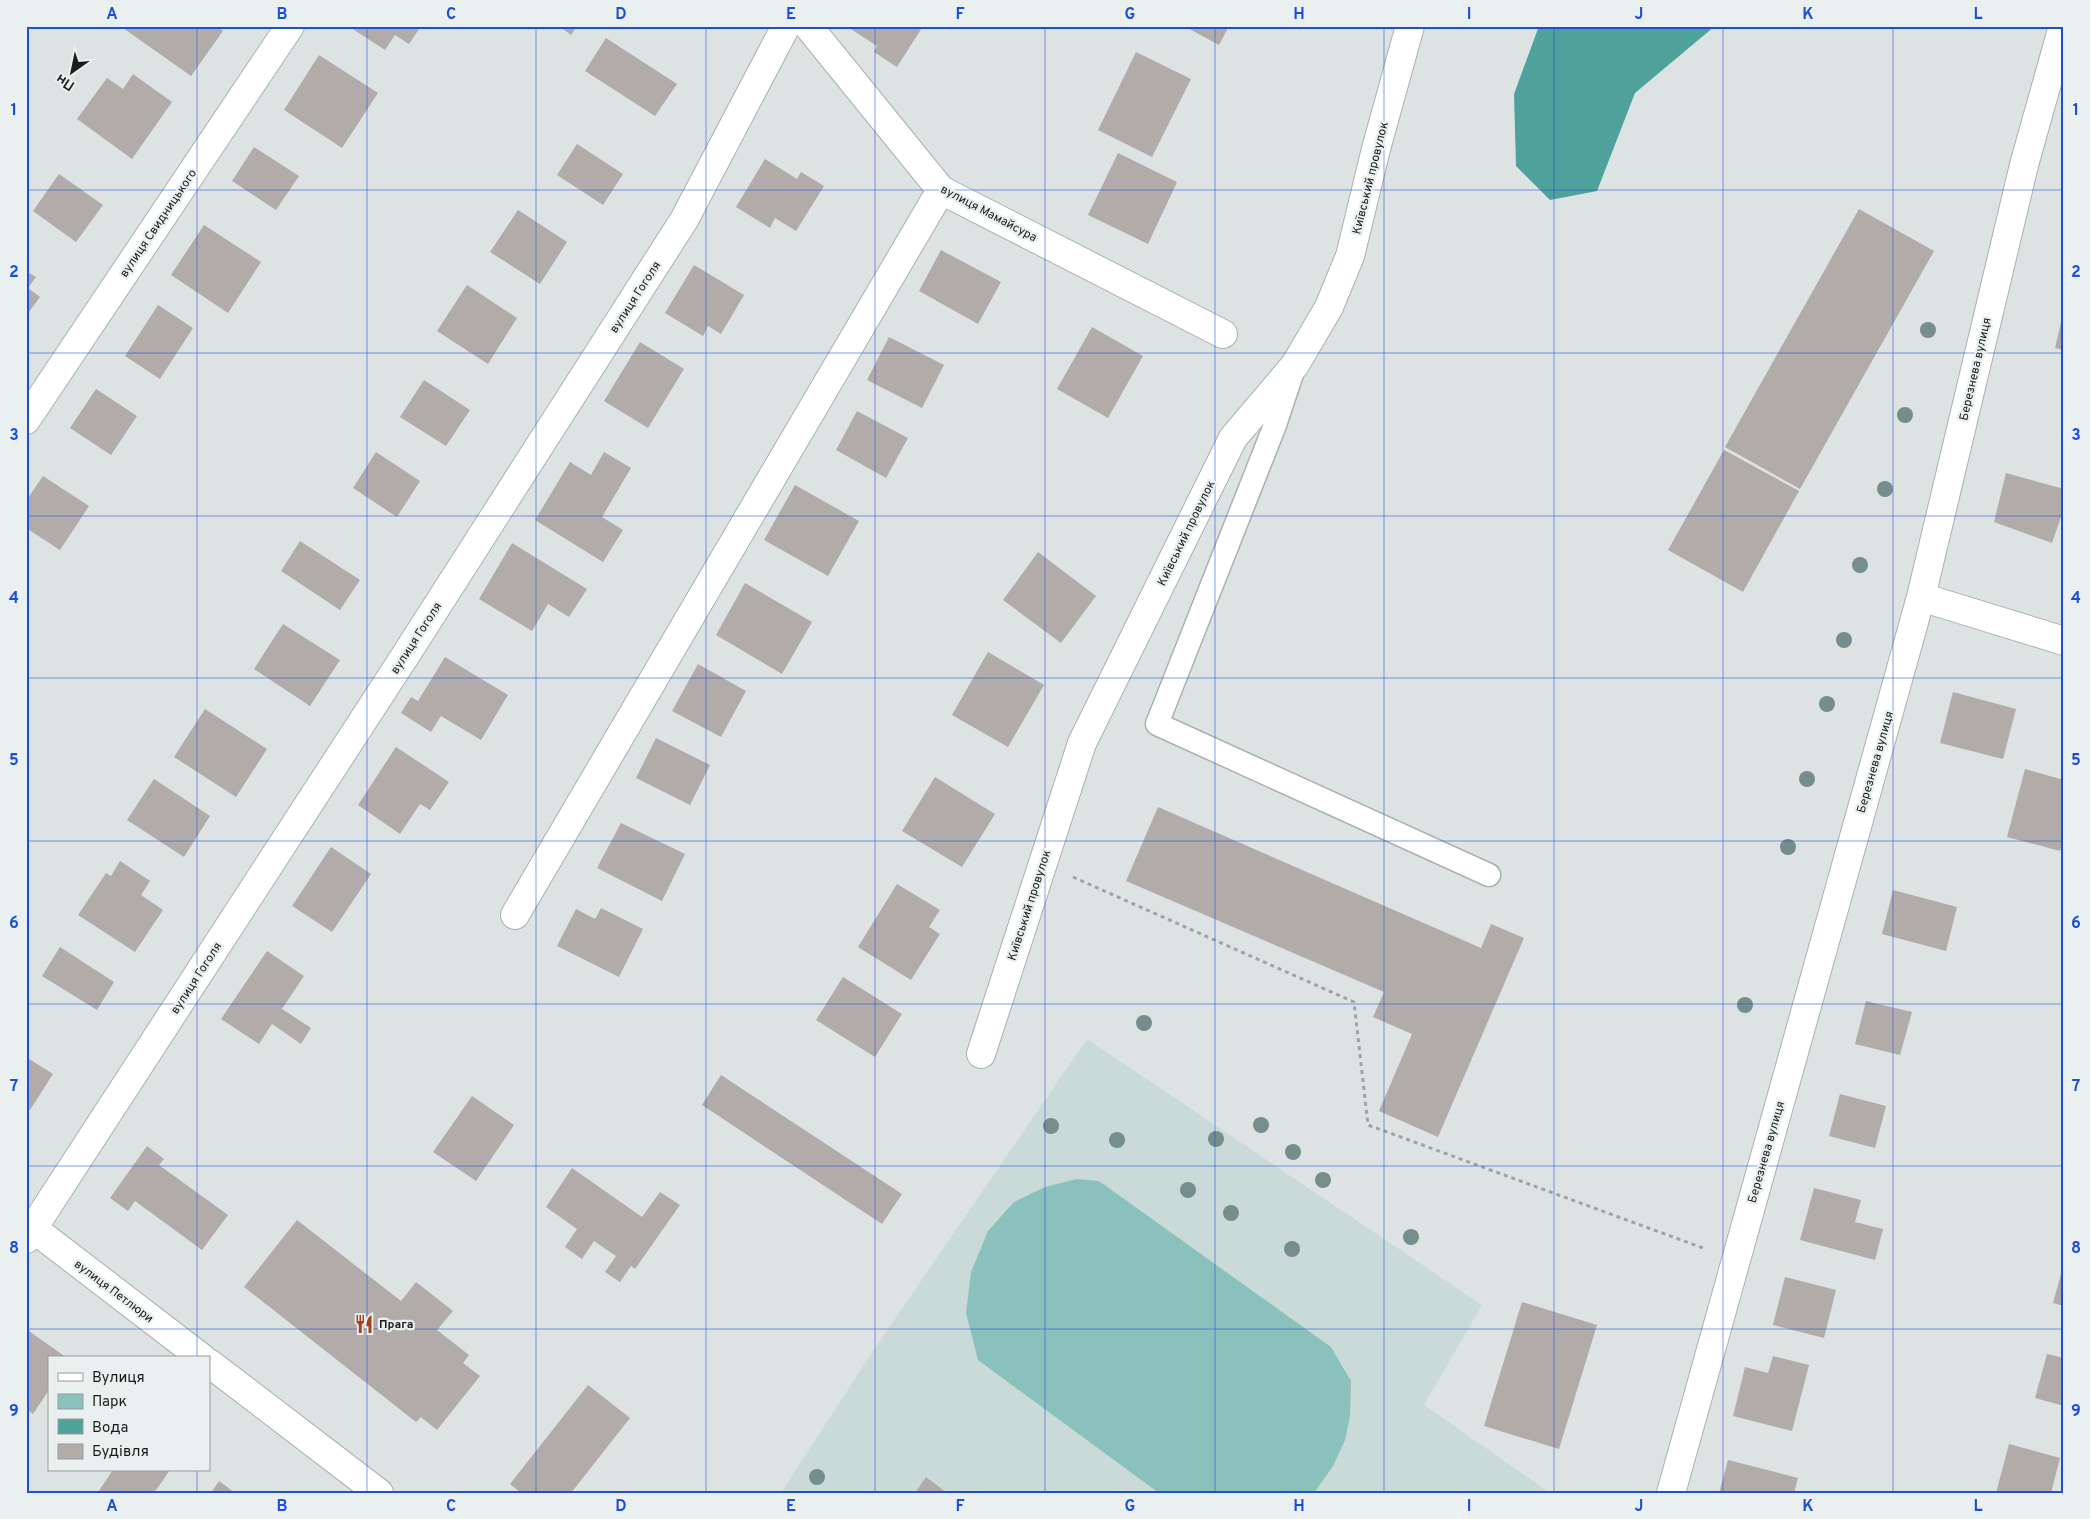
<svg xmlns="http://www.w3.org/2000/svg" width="2090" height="1519" font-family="Overpass,sans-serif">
	<rect width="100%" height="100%" fill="#dce3e2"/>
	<path fill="#cadad8" d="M1087,1039L1482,1305L1424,1405L1550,1493H781L873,1351Z"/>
	<path fill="#8bc1bd" d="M1077,1179L1099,1181L1331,1347L1351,1381L1350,1416L1345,1440L1333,1466L1314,1493H1159L978,1360L966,1313L971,1272L988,1231L1014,1202L1045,1187Z"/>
	<path fill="#4fa29c" d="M1539,26H1715L1635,93L1597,191L1550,200L1516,166L1514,94Z"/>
	<path fill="#b1aba9" d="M124,26H163L167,29L169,26H217L223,31L191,76L123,28Z
		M348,26H421L409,44L395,35L385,50Z
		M559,26H577L571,35Z
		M846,26H923L897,67L874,52L877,46Z
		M1184,26H1229L1219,45Z
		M606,38L677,84L655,116L585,71Z
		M1136,52L1191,79L1152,157L1098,130Z
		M319,55L378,93L342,148L284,110Z
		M133,74L172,102L132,159L77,119L107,78L123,89Z
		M577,144L623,174L603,205L557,175Z
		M254,147L299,176L276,210L232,181Z
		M1118,153L1177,182L1148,244L1088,215Z
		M765,159L797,179L801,172L824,186L796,231L775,218L770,228L736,207Z
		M59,174L103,205L76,242L33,211Z
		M1859,209L1934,251L1800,489L1725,447Z
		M518,210L567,242L540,284L490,252Z
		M204,225L261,262L228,313L171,275Z
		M941,250L1001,282L978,324L919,291Z
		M694,265L744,295L721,334L708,326L703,336L665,313Z
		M26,271L36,277L28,288L40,297L26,316Z
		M467,285L517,318L488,364L437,331Z
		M158,305L193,328L160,379L125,356Z
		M2063,314H2064V350L2055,348Z
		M1092,327L1143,356L1108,418L1057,389Z
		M889,337L944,365L922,408L867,380Z
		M640,342L684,369L648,428L604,401Z
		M424,380L470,410L446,446L400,417Z
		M96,389L137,416L111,455L70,428Z
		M857,411L908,438L886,478L836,450Z
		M1724,450L1799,491L1743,592L1668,550Z
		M376,452L420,481L397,517L353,488Z
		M604,452L631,468L602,517L623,530L603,562L535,520L570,462L591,475Z
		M2006,473L2064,489V508L2052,543L1994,522Z
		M43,476L89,506L60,550L26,528V501Z
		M795,485L859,521L828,576L764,540Z
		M300,541L360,580L340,610L281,571Z
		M512,543L587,589L569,617L548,604L532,631L479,599Z
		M1038,552L1096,596L1061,643L1003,600Z
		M745,583L812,622L782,674L716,635Z
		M283,624L340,660L310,706L254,669Z
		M988,652L1044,685L1008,747L952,715Z
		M445,657L508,695L481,740L441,716L431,732L401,713L411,697L418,701Z
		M698,664L746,691L721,737L672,711Z
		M1953,692L2016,709L2003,759L1940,743Z
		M205,709L267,749L236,797L174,757Z
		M656,738L710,765L690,805L636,778Z
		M396,747L449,782L430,810L420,804L400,834L358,805Z
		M2025,769L2064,780V837L2060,851L2007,837Z
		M935,777L995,814L962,867L902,831Z
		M154,779L210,816L184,857L127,820Z
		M1158,807L1481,948L1491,924L1524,938L1438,1137L1379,1111L1412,1034L1373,1017L1384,992L1126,881Z
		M621,823L685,854L662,901L597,868Z
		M331,847L371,874L332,932L292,906Z
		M120,861L150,881L141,895L163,910L135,952L78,915L106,873L111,876Z
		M897,884L940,910L929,927L940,934L911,980L858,947Z
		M1893,890L1957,907L1946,951L1882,934Z
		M601,908L643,929L619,977L557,946L576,909L595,919Z
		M60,947L114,982L97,1010L42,976Z
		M267,951L304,976L282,1009L311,1028L301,1044L272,1024L259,1044L221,1019Z
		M843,977L902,1014L875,1057L816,1020Z
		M1866,1001L1912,1012L1900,1055L1855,1044Z
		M26,1057L53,1074L30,1110L26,1108Z
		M721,1075L902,1194L882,1224L702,1105Z
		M1840,1094L1886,1106L1875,1148L1829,1136Z
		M472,1096L514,1125L476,1181L433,1152Z
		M147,1146L164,1159L159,1165L228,1215L202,1250L135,1201L128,1211L110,1198Z
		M572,1168L642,1217L660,1192L680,1205L635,1269L631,1266L620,1282L605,1272L616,1256L594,1241L582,1259L565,1247L577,1229L546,1207Z
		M1814,1188L1861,1200L1855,1222L1883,1229L1875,1260L1800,1240Z
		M297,1220L401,1301L416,1282L453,1311L437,1330L469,1355L463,1363L480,1376L437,1430L421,1417L416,1422L244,1287Z
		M2064,1263V1306L2053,1303Z
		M1785,1277L1836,1290L1824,1338L1773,1325Z
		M1522,1302L1597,1325L1559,1449L1484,1426Z
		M26,1329L67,1358H49V1390L33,1414L26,1409Z
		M2047,1354L2064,1358V1406L2035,1398Z
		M1773,1356L1809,1365L1792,1431L1733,1416L1745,1367L1768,1373Z
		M588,1385L630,1418L571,1493H521L510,1484Z
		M2009,1444L2060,1458L2051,1493H1996Z
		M1728,1460L1798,1478L1794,1493H1719Z
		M113,1470H170L154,1493H99L98,1492Z
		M926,1477L947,1493H915Z
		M219,1481L235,1493H211Z"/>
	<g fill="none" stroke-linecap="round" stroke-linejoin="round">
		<g stroke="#aab1b0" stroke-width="25">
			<path id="lane" d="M1293,371L1275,425L1157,724L1489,875"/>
		</g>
		<g stroke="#aab1b0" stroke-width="30">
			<path id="street" d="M808,26L941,190L1223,334
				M26,420L290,26
				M1921,597L2064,641
				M515,915L941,190
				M981,1054L1082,743L1233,438L1295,365L1329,307L1350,256L1376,149L1410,26
				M26,1239L405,656L684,220L786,26
				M1671,1493L1921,597L2024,165L2063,26"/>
		</g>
		<g stroke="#aab1b0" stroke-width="30">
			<path id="secondary" d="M26,1223L202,1358
				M209,1363L379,1493"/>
		</g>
		<path stroke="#9ea3a3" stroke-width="3" stroke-dasharray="4 4" stroke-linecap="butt" d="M1073,877L1354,1002L1368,1125L1703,1248"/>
		<use href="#lane" stroke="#fff" stroke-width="22"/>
		<use href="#street" stroke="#fff" stroke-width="28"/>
		<use href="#secondary" stroke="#fff" stroke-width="28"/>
	</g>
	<g fill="#758d8c">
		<circle cx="1928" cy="330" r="8"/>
		<circle cx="1905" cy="415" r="8"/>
		<circle cx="1885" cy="489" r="8"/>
		<circle cx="1860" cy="565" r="8"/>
		<circle cx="1844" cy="640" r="8"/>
		<circle cx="1827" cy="704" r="8"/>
		<circle cx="1807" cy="779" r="8"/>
		<circle cx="1788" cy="847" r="8"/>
		<circle cx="1745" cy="1005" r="8"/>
		<circle cx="1144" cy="1023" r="8"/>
		<circle cx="1261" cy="1125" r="8"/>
		<circle cx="1051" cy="1126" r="8"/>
		<circle cx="1216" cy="1139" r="8"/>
		<circle cx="1117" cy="1140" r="8"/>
		<circle cx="1293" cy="1152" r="8"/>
		<circle cx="1323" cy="1180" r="8"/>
		<circle cx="1188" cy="1190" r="8"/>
		<circle cx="1231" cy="1213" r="8"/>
		<circle cx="1411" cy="1237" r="8"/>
		<circle cx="1292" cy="1249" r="8"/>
		<circle cx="817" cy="1477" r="8"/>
	</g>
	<path fill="none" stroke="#1d4ed8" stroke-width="1" stroke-opacity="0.55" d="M197,26V1358M367,26V1493M536,26V1493M706,26V1493M875,26V1493M1045,26V1493M1215,26V1493M1384,26V1493M1554,26V1493M1723,26V1493M1893,26V1493M26,190H2064M26,353H2064M26,516H2064M26,678H2064M26,841H2064M26,1004H2064M26,1166H2064M26,1329H2064M197,1470V1493"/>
	<defs>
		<g id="restaurant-bare" transform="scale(1.5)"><path d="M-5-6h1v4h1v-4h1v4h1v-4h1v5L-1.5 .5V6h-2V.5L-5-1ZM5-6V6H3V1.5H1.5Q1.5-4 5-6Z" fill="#a8421a" stroke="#eaf0ef" stroke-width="2.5" paint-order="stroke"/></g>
	</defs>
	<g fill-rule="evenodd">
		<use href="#restaurant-bare" x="364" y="1324"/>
	</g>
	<g text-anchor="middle" stroke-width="4.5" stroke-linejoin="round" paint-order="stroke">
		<g font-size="12" fill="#1b1d1d" stroke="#eaf0ef">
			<text transform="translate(1370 178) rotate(-76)" y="4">Київський провулок</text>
			<text transform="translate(989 213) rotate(28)" y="4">вулиця Мамайсура</text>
			<text transform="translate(158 223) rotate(-56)" y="4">вулиця Свидницького</text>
			<text transform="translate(635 297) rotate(-57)" y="4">вулиця Гоголя</text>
			<text transform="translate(1975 369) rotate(-77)" y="4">Березнева вулиця</text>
			<text transform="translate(1186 533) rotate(-64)" y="4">Київський провулок</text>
			<text transform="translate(416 638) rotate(-57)" y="4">вулиця Гоголя</text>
			<text transform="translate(1875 762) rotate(-74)" y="4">Березнева вулиця</text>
			<text transform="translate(1029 905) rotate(-72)" y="4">Київський провулок</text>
			<text transform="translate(196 978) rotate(-57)" y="4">вулиця Гоголя</text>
			<text transform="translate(1766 1152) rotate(-74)" y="4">Березнева вулиця</text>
			<text transform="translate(114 1291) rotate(37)" y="4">вулиця Петлюри</text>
		</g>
		<g font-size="12" font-weight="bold" fill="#1b1d1d" stroke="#eaf0ef" text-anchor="start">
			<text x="379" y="1328">Прага</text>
		</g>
	</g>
	<rect width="2090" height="1519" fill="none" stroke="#eaf0ef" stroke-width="55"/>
	<rect x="48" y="1356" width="162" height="115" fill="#eaf0ef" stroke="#979c9b"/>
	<rect x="58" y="1373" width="25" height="8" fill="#ffffff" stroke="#979c9b"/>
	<text x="92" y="1382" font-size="15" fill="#1b1d1d">Вулиця</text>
	<rect x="58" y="1394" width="25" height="15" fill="#8bc1bd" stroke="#979c9b"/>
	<text x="92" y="1406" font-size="15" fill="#1b1d1d">Парк</text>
	<rect x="58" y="1419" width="25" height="15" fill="#4fa29c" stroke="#979c9b"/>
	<text x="92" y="1432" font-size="15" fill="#1b1d1d">Вода</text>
	<rect x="58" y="1444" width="25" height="15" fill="#b1aba9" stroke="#979c9b"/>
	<text x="92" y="1456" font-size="15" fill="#1b1d1d">Будівля</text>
	<g transform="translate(72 72) rotate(213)" stroke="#eaf0ef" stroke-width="4" paint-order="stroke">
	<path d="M0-4L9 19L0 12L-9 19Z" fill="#1b1d1d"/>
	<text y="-8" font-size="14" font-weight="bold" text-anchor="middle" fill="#1b1d1d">Пн</text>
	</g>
	<rect x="28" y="28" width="2034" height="1464" fill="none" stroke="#1d4ed8" stroke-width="2"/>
	<g font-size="16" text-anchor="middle" font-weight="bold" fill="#1d4ed8">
		<text x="112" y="19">A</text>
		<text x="282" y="19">B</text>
		<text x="451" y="19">C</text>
		<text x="621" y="19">D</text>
		<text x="791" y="19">E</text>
		<text x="960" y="19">F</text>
		<text x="1130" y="19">G</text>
		<text x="1299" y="19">H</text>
		<text x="1469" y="19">I</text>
		<text x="1639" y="19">J</text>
		<text x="1808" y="19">K</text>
		<text x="1978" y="19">L</text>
		<text x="14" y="115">1</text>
		<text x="2076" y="115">1</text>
		<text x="14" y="277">2</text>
		<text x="2076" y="277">2</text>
		<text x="14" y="440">3</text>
		<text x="2076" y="440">3</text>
		<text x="14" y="603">4</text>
		<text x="2076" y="603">4</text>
		<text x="14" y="765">5</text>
		<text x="2076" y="765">5</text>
		<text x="14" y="928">6</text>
		<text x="2076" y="928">6</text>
		<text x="14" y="1091">7</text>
		<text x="2076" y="1091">7</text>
		<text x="14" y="1253">8</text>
		<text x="2076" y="1253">8</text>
		<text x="14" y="1416">9</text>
		<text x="2076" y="1416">9</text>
		<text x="112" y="1511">A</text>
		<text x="282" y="1511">B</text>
		<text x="451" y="1511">C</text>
		<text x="621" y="1511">D</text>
		<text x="791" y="1511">E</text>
		<text x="960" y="1511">F</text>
		<text x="1130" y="1511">G</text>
		<text x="1299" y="1511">H</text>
		<text x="1469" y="1511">I</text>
		<text x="1639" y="1511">J</text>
		<text x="1808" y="1511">K</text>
		<text x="1978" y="1511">L</text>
	</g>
</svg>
